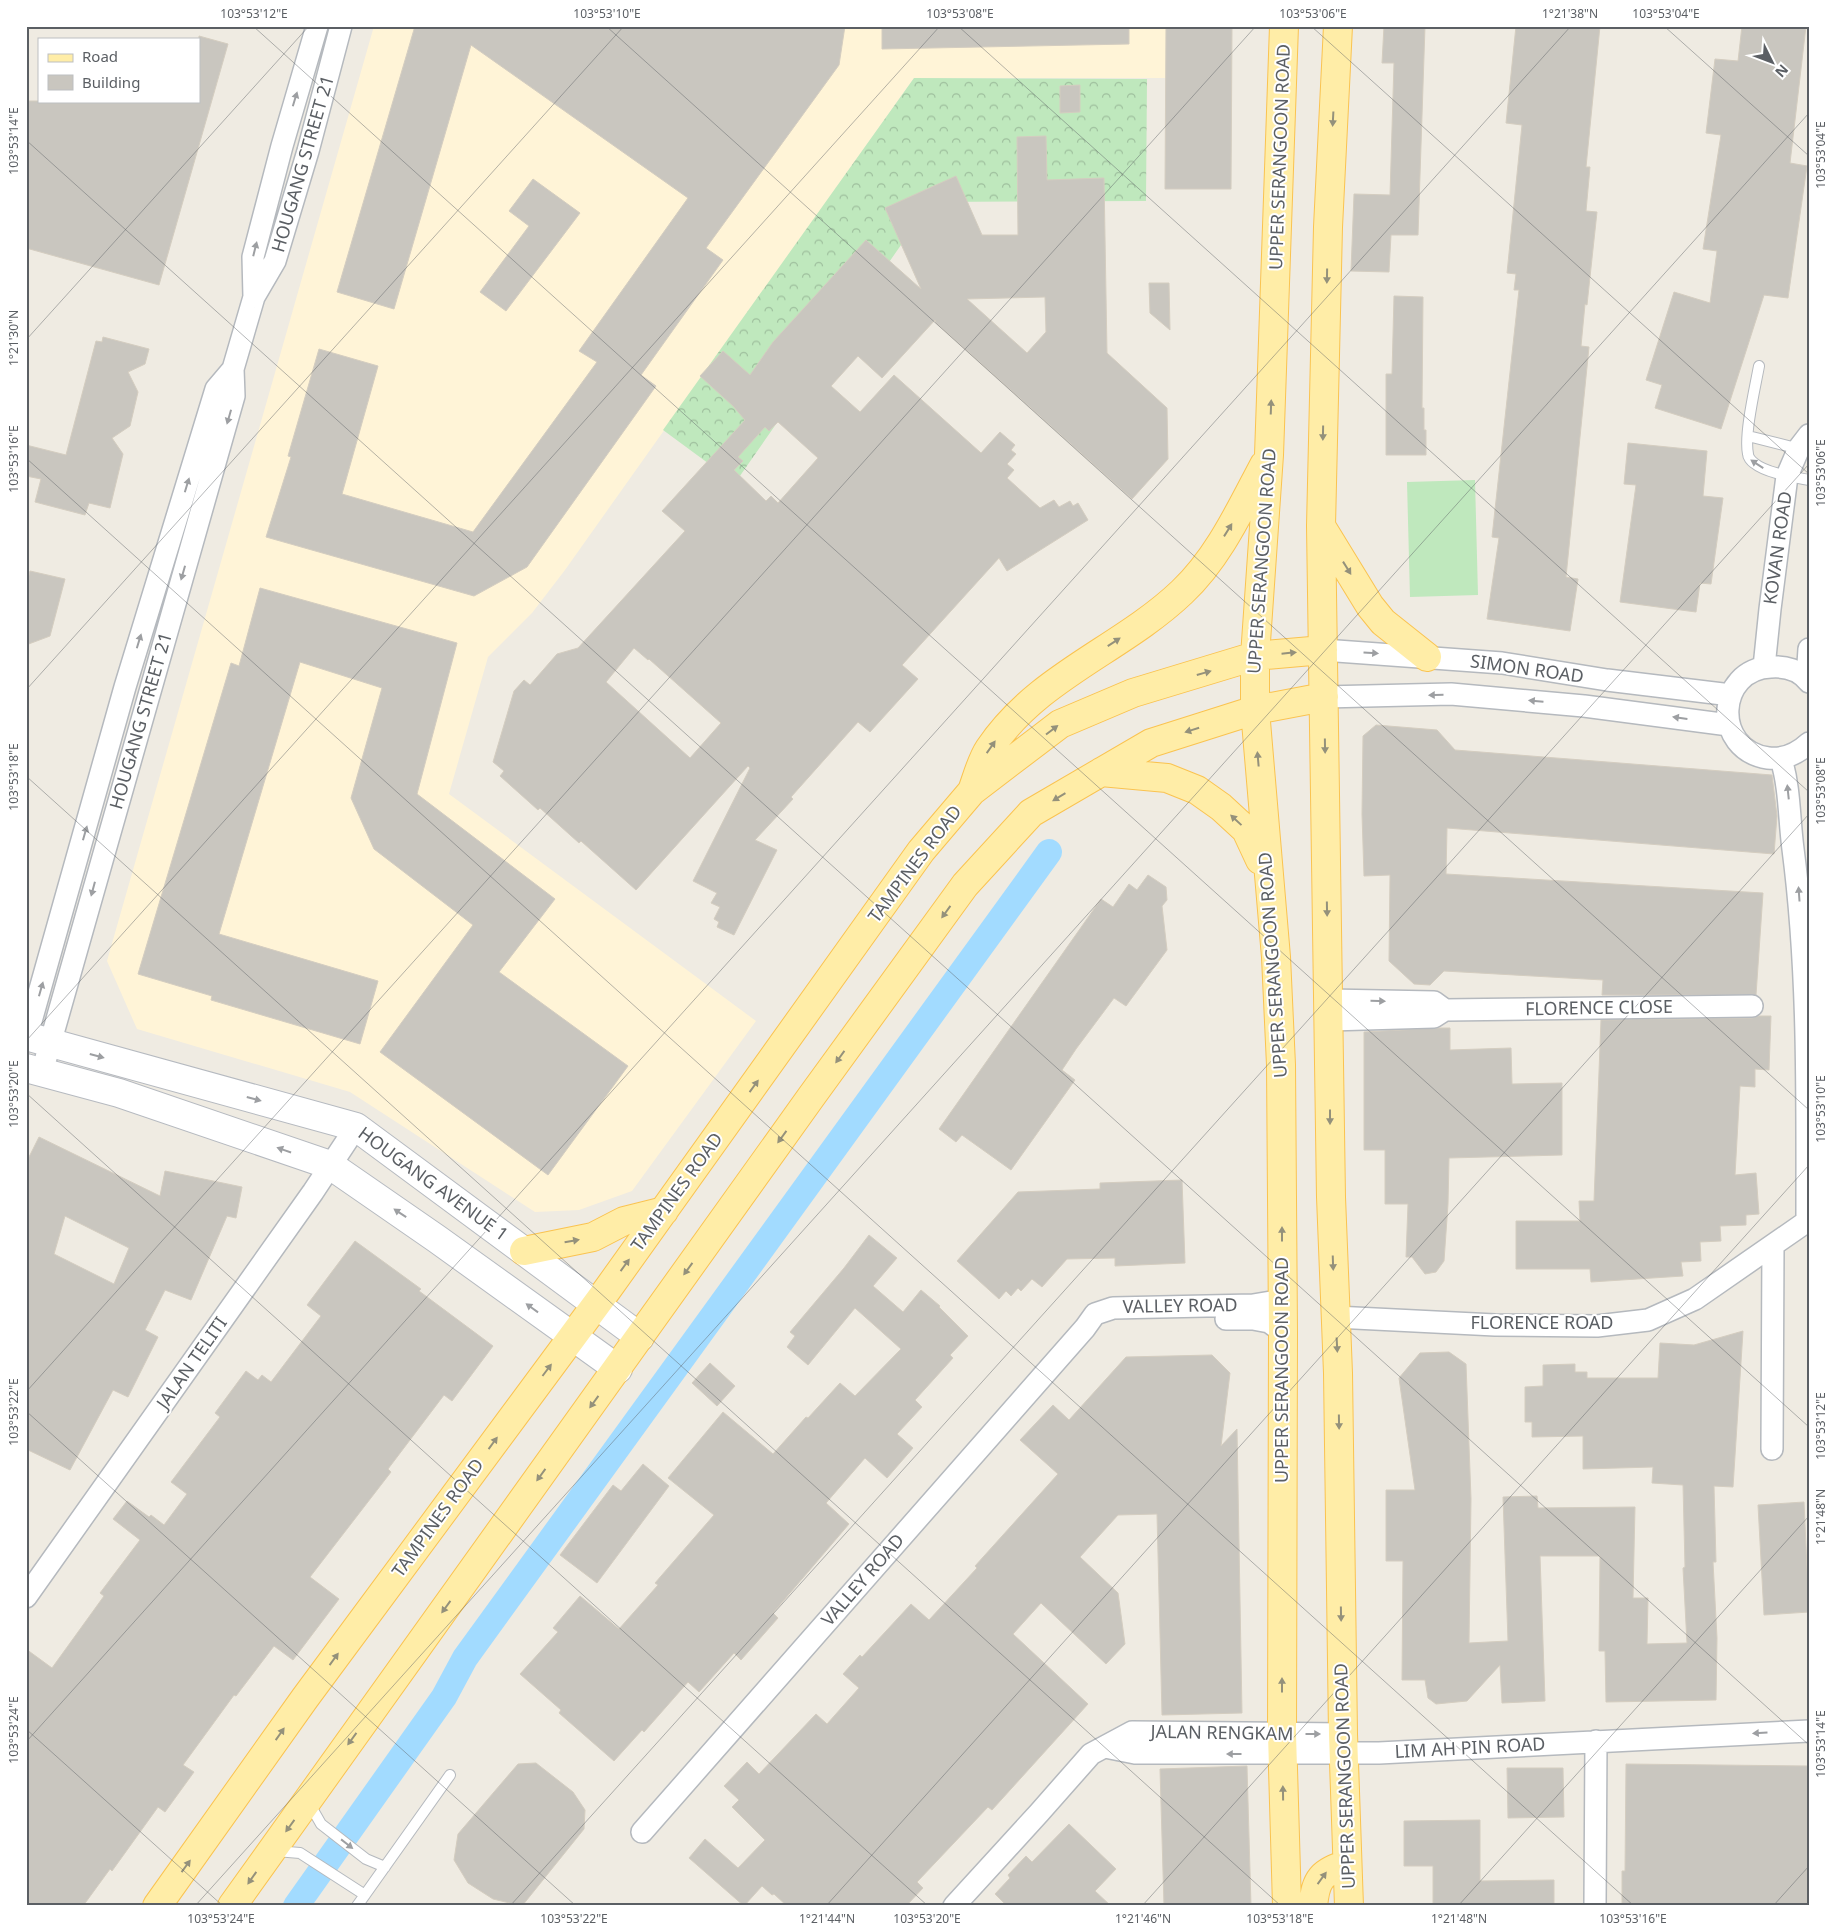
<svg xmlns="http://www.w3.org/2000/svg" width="1835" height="1932" font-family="'Noto Sans',sans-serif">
	<defs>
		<pattern id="forest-crowns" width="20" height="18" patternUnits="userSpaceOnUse" patternTransform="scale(1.25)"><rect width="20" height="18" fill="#bfe8bd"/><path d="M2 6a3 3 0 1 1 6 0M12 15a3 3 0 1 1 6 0" fill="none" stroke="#9ebf9d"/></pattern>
	</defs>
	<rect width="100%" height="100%" fill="#efebe2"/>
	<path fill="#fff4d7" d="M374,26H1230L1203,78H914L565,570L532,613L488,657L449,794L756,1021L632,1191L579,1210L535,1212L350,1092L137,1029L107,961Z"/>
	<path fill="url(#forest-crowns)" d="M914,78L1147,79L1146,201L931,202L735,483L663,430Z"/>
	<path fill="#bfe8bd" d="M1475,480L1478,595L1410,597L1407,482Z"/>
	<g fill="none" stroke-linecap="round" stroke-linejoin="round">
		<path stroke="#a2dbff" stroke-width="26" d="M296,1906L444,1697L465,1658L1049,852"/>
	</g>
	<path fill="#c9c6bf" stroke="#d4cdc0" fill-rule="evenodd" d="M415,26H845L839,65L706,248L723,260L641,375L656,386L527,567L474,596L266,537L291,457L288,456L319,349L378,366L342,494L473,532L597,362L579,351L688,198L471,45L394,309L337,292Z
		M882,26H1129V44L882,49Z
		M1166,26H1232L1231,189H1165Z
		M1384,26H1425L1418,235H1391L1389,272L1351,271L1354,194L1390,195L1394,63H1382Z
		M1516,26H1600L1586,167H1590L1586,211L1597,212L1587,305L1585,304L1581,346L1589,347L1566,577L1578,579L1570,631L1487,619L1499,538L1492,537L1519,290H1514L1516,274L1507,273L1522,125L1506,123Z
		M1742,26H1806L1790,163L1807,166L1788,298L1764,295L1721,429L1655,408L1662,385L1646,380L1674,292L1710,303L1717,251L1703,249L1721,135L1706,133L1715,59L1738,61Z
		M199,36L228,44L159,285L26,248V101H199Z
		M1080,85V112L1060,113V86Z
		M1046,136L1047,180L1104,178L1107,353L1167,408L1168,459L1132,499L936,323L935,320L882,378L858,356L831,386L860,412L894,375L981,453L1000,432L1015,445L1011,450L1016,454L1007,464L1014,470L1007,478L1040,508L1054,500L1059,507L1070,501L1073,506L1078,503L1088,520L1007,571L999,558L902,665L918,679L870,732L858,722L791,797L793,799L755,840L777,850L734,935L717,927L719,922L714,919L720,907L711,903L717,893L693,881L750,768L748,766L636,890L581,841L579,843L540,808L538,810L500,776L504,771L493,762L514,691L524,680L530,685L557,654L578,648L685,531L662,511L745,420L733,406L700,376L723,351L750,375L773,342L866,240L921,289L885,208L956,176L982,235H1018L1017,137ZM1045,297L1046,332L1027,353L967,299ZM778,422L818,458L778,503L771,496L766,501L734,470L743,461L738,457L765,427L769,431ZM634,648L648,660L649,659L721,723L690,758L606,682Z
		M533,179L580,213L506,311L480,292L529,226L509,211Z
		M1149,283H1169L1170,330L1150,313Z
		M1394,296L1423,297L1422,408H1424V430H1426V455H1386V374H1392Z
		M103,337L149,349L145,364L128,372L138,392L130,426L112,438L123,454L110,508L89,503L85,515L35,502L41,479L26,476V445L66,455L96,341L102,342Z
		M1628,443L1707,451L1703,496L1723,498L1711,584L1700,583L1696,612L1620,602L1636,485L1624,484Z
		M30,571L65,579L50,636L26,645V587Z
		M260,588L457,643L417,794L555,899L499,972L628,1066L548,1175L380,1052L473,925L374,849L351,798L382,688L300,662L219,934L378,981L360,1044L211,1000L212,996L138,974L231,663L239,666Z
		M1376,725L1437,730L1455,750L1772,775L1777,816L1774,854L1447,828L1446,874L1763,893L1756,995H1602L1603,980L1444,971L1430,985L1414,984L1389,961L1390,875L1364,876L1362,814L1363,736Z
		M1148,875L1166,887L1167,900L1162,906L1167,950L1126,1006L1114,998L1076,1049L1062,1070L1075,1080L1011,1170L962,1135L956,1142L939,1129L1101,899L1113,907L1129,884L1137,890Z
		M1759,1016H1771L1769,1070L1755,1069V1087L1740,1086L1735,1175L1756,1173L1759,1214L1746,1215V1225L1720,1226L1721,1241L1700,1242L1701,1261L1681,1262L1683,1276L1591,1282L1590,1269H1516V1221H1580L1579,1201H1594L1601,1020L1752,1018Z
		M1438,1028H1450V1050L1511,1048L1512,1084L1562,1083V1155L1449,1158L1448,1204L1444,1261L1436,1272L1425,1274L1412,1257H1406L1408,1204H1385V1150H1364V1032Z
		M39,1137L160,1196L165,1171L242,1187L236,1218L227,1216L191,1300L165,1290L145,1330L158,1337L128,1397L113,1390L70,1470L26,1449V1163ZM65,1216L129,1248L114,1284L54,1254Z
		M1182,1180L1185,1263L1115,1266V1258L1067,1259L1042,1287L1032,1279L1021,1291L1018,1288L1011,1296L1006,1291L999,1299L957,1261L1018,1192L1100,1189V1183Z
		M869,1235L897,1258L873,1286L903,1312L921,1290L940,1306L939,1307L968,1336L950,1355L953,1358L915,1400L922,1407L897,1434L913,1448L887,1478L865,1458L826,1503L849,1524L773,1613L778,1618L741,1660L734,1653L699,1692L688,1682L644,1732L642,1730L614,1761L559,1713L561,1710L520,1674L558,1632L553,1628L580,1596L619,1629L658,1585L655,1583L714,1515L668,1478L723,1412L773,1454L806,1417L808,1418L840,1383L855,1396L901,1349L855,1308L808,1365L787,1347L795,1336L790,1332L844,1268Z
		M355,1241L421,1289L419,1291L493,1346L452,1401L444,1395L388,1469L391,1472L310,1577L339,1599L293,1660L274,1646L236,1696L234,1695L183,1765L194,1772L165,1812L158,1807L112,1871L110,1869L83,1906H26V1649L52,1668L104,1596L100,1593L140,1540L113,1519L127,1501L149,1517L151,1515L164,1525L187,1494L171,1482L220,1417L215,1413L246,1371L258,1380L262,1375L271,1382L321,1316L307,1305Z
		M1743,1331L1733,1487L1714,1486L1716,1562H1713L1717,1638L1716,1700L1606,1702L1605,1651H1599L1600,1556H1540L1545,1701L1502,1703L1500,1665L1467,1701L1436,1704L1428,1698L1425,1680H1402L1403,1561H1386V1490H1415L1399,1378L1420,1353L1449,1352L1466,1364L1471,1499L1469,1643L1508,1641L1503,1497L1537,1496L1538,1508L1635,1507L1633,1598H1648L1647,1644L1687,1643L1683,1568L1685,1567L1683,1485L1652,1483L1653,1467L1583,1469V1436L1532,1437V1422H1525V1387L1543,1386V1365L1575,1364V1372H1587V1378H1658L1660,1343L1694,1345Z
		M1212,1355L1230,1373L1221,1446L1237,1429L1242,1713L1162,1715L1157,1514L1118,1515L1080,1557L1118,1593L1125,1644L1106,1664L1041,1603L1013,1634L1088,1704L992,1810L988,1807L917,1882L923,1888L906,1906H787L774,1894L772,1895L762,1886L744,1906L689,1858L705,1839L738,1868L765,1840L732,1807L739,1800L724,1786L747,1762L759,1774L816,1714L827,1724L859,1688L843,1674L860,1655L862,1657L911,1604L929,1620L977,1568L975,1566L1058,1474L1020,1440L1053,1405L1069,1420L1126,1357Z
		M710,1363L735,1386L717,1406L692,1383Z
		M643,1464L669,1486L597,1583L560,1555L613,1485L621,1491Z
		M1804,1502L1809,1612L1764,1615L1758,1505Z
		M536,1763L573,1792L585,1810L584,1829L522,1906L493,1899L468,1883L454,1860L458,1834L518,1764Z
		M1626,1764L1809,1766V1906H1622V1871H1625Z
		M1247,1766L1251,1906H1164L1160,1769Z
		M1507,1768H1563L1564,1817L1508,1818Z
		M1480,1820V1881L1554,1880V1906H1433V1866H1404V1821Z
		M1069,1824L1116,1869L1095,1891L1111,1906H1007L995,1894L1010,1878L1008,1875L1026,1856L1032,1862Z"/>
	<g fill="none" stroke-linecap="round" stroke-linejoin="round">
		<g stroke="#b5b9be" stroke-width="12">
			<path id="service" d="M1759,366C1755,388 1744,434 1748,454C1748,457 1751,461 1754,463C1766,473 1793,477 1809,480
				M1748,436L1800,449
				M309,1803L321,1824L366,1859L385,1867
				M276,1851L300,1853L365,1895
				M357,1906L450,1775"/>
		</g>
		<g stroke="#b5b9be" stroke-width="24">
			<path id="minor" d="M254,297L253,257L282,146L317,26
				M1323,650L1502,663L1607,680L1731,695
				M1764,667L1770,609L1787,476L1799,448L1809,435
				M1807,679L1809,649
				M1809,682C1800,670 1785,666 1771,667C1716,669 1712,750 1768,758C1784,760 1797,754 1809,743
				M1324,697L1451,694L1584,706L1729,725
				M1781,759C1790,788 1789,819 1793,849C1809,972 1807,1097 1807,1221
				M1329,1000L1434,1002L1445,1010
				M1330,1020L1434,1017L1445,1010L1752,1006
				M26,1039L125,687L216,389L233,369
				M42,1072L234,396L233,369L254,297L275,261L308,151L341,26
				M1335,1317L1495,1325L1597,1326L1648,1320L1695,1299L1809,1220
				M1226,1319H1253L1269,1322L1283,1332
				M1772,1449L1773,1245
				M26,1597L313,1192L356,1127
				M1105,1747L1135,1753H1379L1809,1731
				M642,1832L1085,1328L1095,1314L1113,1308L1253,1305L1283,1300
				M954,1906L1039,1813L1091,1754L1132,1732L1343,1734
				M1595,1906L1596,1741"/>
		</g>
		<g stroke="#b6bac0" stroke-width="30">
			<path id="secondary" d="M26,1036L356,1127L640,1337
				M26,1068L119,1093L330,1165L437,1239L618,1369"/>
		</g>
		<g stroke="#fac350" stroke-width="30">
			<path id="primary" d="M1284,26L1269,455L1255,656V710L1276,957L1281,1065L1283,1332L1282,1734L1287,1906
				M1338,26L1328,227L1321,526L1331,1197L1338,1373L1343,1734L1349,1906
				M1321,526L1370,606L1383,622L1427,657
				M1101,772L1167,778L1197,790L1221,807L1246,830L1260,860
				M972,791C977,778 981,761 989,749C1038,676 1121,650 1182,592C1219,557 1241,508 1264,465
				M524,1251L593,1237L624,1221L664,1211
				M157,1906L305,1698L607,1290L921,851L972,791L1060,724L1133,693L1255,656L1323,650
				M232,1906L811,1097L965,885L1031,813L1151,743L1255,710L1324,697
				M1313,1906C1316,1878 1321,1873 1347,1864"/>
		</g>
		<use href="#service" stroke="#fff" stroke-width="10"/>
		<use href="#minor" stroke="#fff" stroke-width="21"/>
		<use href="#secondary" stroke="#fff" stroke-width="28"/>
		<use href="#primary" stroke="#ffeda7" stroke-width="28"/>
	</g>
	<defs><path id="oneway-solid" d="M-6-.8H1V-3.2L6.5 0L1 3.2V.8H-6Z" transform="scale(1.25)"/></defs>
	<g fill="#9d9fa2">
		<use href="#oneway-solid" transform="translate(295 99) rotate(-73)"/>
		<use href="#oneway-solid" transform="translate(255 249) rotate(-76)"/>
		<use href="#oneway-solid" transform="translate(229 417) rotate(106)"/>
		<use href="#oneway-solid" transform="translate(1757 464) rotate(-147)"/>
		<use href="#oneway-solid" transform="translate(187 485) rotate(-73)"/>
		<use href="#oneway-solid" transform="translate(183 573) rotate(106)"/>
		<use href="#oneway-solid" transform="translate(139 641) rotate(-73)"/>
		<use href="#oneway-solid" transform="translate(1371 653) rotate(4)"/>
		<use href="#oneway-solid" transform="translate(1436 695) rotate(179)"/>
		<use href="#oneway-solid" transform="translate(1536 701) rotate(-175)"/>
		<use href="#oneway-solid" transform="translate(1680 718) rotate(-172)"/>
		<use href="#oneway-solid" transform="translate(1788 792) rotate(-96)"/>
		<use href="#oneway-solid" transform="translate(85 833) rotate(-74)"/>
		<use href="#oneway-solid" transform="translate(93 889) rotate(105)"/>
		<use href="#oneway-solid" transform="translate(1799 894) rotate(-94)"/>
		<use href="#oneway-solid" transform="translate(41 989) rotate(-74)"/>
		<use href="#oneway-solid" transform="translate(1378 1001) rotate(1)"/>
		<use href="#oneway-solid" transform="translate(97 1056) rotate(15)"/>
		<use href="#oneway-solid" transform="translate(254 1099) rotate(15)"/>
		<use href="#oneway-solid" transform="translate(284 1150) rotate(-161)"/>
		<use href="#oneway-solid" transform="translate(400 1213) rotate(-146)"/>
		<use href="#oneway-solid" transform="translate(532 1308) rotate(-144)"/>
		<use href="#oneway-solid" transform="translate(1760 1733) rotate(177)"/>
		<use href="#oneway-solid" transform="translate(1313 1734)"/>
		<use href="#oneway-solid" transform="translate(1234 1754) rotate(180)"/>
		<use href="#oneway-solid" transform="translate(347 1844) rotate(38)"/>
	</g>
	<g fill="#94917b">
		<use href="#oneway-solid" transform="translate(1333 119) rotate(93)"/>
		<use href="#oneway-solid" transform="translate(1327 276) rotate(91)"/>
		<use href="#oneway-solid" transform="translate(1271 407) rotate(-88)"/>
		<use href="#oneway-solid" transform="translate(1323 433) rotate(91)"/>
		<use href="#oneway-solid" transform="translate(1228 530) rotate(-58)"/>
		<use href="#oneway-solid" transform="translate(1347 568) rotate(58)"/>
		<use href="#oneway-solid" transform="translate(1114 642) rotate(-33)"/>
		<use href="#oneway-solid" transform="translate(1289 653) rotate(-6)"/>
		<use href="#oneway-solid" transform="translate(1204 673) rotate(-16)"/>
		<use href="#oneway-solid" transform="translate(1052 730) rotate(-37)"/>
		<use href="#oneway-solid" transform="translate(1192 730) rotate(162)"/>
		<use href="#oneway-solid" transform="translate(1325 746) rotate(89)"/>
		<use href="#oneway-solid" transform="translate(991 747) rotate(-55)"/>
		<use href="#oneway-solid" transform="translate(1258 759) rotate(-95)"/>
		<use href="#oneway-solid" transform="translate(1059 797) rotate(149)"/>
		<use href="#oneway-solid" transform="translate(1236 820) rotate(-137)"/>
		<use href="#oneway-solid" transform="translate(1327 909) rotate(89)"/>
		<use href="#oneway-solid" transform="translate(946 912) rotate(126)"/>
		<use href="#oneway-solid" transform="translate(840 1057) rotate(126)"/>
		<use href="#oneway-solid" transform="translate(754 1086) rotate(-54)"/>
		<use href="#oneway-solid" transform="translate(1330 1117) rotate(90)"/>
		<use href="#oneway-solid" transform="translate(782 1137) rotate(126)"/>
		<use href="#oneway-solid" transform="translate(1282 1234) rotate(-90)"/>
		<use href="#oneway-solid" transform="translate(572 1241) rotate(-10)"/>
		<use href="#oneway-solid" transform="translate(1333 1263) rotate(88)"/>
		<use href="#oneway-solid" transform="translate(625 1265) rotate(-54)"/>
		<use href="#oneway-solid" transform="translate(688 1269) rotate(126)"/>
		<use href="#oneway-solid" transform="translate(1337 1345) rotate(87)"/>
		<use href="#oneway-solid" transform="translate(547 1370) rotate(-53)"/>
		<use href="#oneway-solid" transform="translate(594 1402) rotate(126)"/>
		<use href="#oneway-solid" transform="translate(1339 1422) rotate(89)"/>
		<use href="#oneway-solid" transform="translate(493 1443) rotate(-54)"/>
		<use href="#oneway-solid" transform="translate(541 1475) rotate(126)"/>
		<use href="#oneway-solid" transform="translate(446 1607) rotate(126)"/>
		<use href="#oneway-solid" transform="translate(1341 1614) rotate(89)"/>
		<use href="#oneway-solid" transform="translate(334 1659) rotate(-54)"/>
		<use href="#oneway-solid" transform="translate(1282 1685) rotate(-90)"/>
		<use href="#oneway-solid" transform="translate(280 1734) rotate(-55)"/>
		<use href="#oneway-solid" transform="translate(352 1739) rotate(126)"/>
		<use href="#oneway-solid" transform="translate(1283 1793) rotate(-91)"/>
		<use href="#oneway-solid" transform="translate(290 1826) rotate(126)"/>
		<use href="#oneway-solid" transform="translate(186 1866) rotate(-54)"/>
		<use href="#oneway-solid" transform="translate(252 1878) rotate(125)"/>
		<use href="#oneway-solid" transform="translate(1322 1878) rotate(-54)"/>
	</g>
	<path fill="none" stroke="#5b5f64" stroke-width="1" stroke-opacity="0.45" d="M253,26L1809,1427M606,26L1809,1110M958,26L1809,792M1311,26L1809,474M1664,26L1809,156M26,140L1809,1745M26,340L309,26M26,458L1634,1906M26,690L624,26M26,776L1281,1906M26,1041L940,26M26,1093L928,1906M26,1392L1256,26M26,1411L576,1906M26,1729L223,1906M26,1742L1571,26M195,1906L1809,113M510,1906L1809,464M826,1906L1809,814M1142,1906L1809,1165M1458,1906L1809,1516M1773,1906L1809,1866"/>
	<g text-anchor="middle" stroke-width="4" stroke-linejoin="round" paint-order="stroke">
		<g font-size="18" fill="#5b5f64" stroke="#fff">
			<text transform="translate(1280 157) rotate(-88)" y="6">UPPER SERANGOON ROAD</text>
			<text transform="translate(303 164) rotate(-74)" y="6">HOUGANG STREET 21</text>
			<text transform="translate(1778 548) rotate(-82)" y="6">KOVAN ROAD</text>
			<text transform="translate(1262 561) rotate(-86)" y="6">UPPER SERANGOON ROAD</text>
			<text transform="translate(1527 669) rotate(8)" y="6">SIMON ROAD</text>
			<text transform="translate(141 721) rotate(-74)" y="6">HOUGANG STREET 21</text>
			<text transform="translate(915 864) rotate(-53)" y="6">TAMPINES ROAD</text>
			<text transform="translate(1273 965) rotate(-94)" y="6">UPPER SERANGOON ROAD</text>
			<text transform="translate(1599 1008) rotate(-1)" y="6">FLORENCE CLOSE</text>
			<text transform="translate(433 1184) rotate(36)" y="6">HOUGANG AVENUE 1</text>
			<text transform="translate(677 1192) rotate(-54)" y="6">TAMPINES ROAD</text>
			<text transform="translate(1180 1306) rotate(-1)" y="6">VALLEY ROAD</text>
			<text x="1542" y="1329">FLORENCE ROAD</text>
			<text transform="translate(192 1363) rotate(-55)" y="6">JALAN TELITI</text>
			<text transform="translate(1282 1370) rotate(-90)" y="6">UPPER SERANGOON ROAD</text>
			<text transform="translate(438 1518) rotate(-54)" y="6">TAMPINES ROAD</text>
			<text transform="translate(863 1580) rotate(-49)" y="6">VALLEY ROAD</text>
			<text transform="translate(1222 1733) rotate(1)" y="6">JALAN RENGKAM</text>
			<text transform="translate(1470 1748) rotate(-3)" y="6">LIM AH PIN ROAD</text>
			<text transform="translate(1345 1776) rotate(-92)" y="6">UPPER SERANGOON ROAD</text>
		</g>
	</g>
	<rect width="1835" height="1932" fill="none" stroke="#ffffff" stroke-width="55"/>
	<rect x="38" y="38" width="162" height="65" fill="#ffffff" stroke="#bdbfc1"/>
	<rect x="48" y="54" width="25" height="8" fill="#ffeda7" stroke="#bdbfc1"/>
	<text x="82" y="62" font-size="15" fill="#5b5f64">Road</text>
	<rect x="48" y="75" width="25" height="15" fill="#c9c6bf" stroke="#bdbfc1"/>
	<text x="82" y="88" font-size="15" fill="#5b5f64">Building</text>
	<g transform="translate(1772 62) rotate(132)" stroke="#ffffff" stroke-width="4" paint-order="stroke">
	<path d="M0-4L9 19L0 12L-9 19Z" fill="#5b5f64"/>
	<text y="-8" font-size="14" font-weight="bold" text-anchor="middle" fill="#5b5f64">N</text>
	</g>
	<rect x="28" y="28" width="1780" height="1876" fill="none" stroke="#5b5f64" stroke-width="2"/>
	<g font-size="12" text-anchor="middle" fill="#5b5f64">
		<text x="254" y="18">103°53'12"E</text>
		<text x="607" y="18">103°53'10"E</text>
		<text x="960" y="18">103°53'08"E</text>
		<text x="1313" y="18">103°53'06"E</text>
		<text x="1570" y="18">1°21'38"N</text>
		<text x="1666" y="18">103°53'04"E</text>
		<text transform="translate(14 141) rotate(-90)" y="4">103°53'14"E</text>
		<text transform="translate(1821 155) rotate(-90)" y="4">103°53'04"E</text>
		<text transform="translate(14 338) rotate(-90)" y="4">1°21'30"N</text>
		<text transform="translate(14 459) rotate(-90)" y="4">103°53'16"E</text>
		<text transform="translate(1821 473) rotate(-90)" y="4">103°53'06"E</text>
		<text transform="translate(14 777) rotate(-90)" y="4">103°53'18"E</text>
		<text transform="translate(1821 791) rotate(-90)" y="4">103°53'08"E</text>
		<text transform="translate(14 1094) rotate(-90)" y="4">103°53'20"E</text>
		<text transform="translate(1821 1109) rotate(-90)" y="4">103°53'10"E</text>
		<text transform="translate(14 1412) rotate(-90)" y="4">103°53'22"E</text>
		<text transform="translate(1821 1426) rotate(-90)" y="4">103°53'12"E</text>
		<text transform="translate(1821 1517) rotate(-90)" y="4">1°21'48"N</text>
		<text transform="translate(14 1730) rotate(-90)" y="4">103°53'24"E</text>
		<text transform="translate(1821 1744) rotate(-90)" y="4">103°53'14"E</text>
		<text x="221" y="1923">103°53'24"E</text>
		<text x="574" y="1923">103°53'22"E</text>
		<text x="827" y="1923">1°21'44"N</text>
		<text x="927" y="1923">103°53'20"E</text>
		<text x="1143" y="1923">1°21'46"N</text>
		<text x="1280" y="1923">103°53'18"E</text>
		<text x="1459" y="1923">1°21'48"N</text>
		<text x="1633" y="1923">103°53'16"E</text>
	</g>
</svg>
